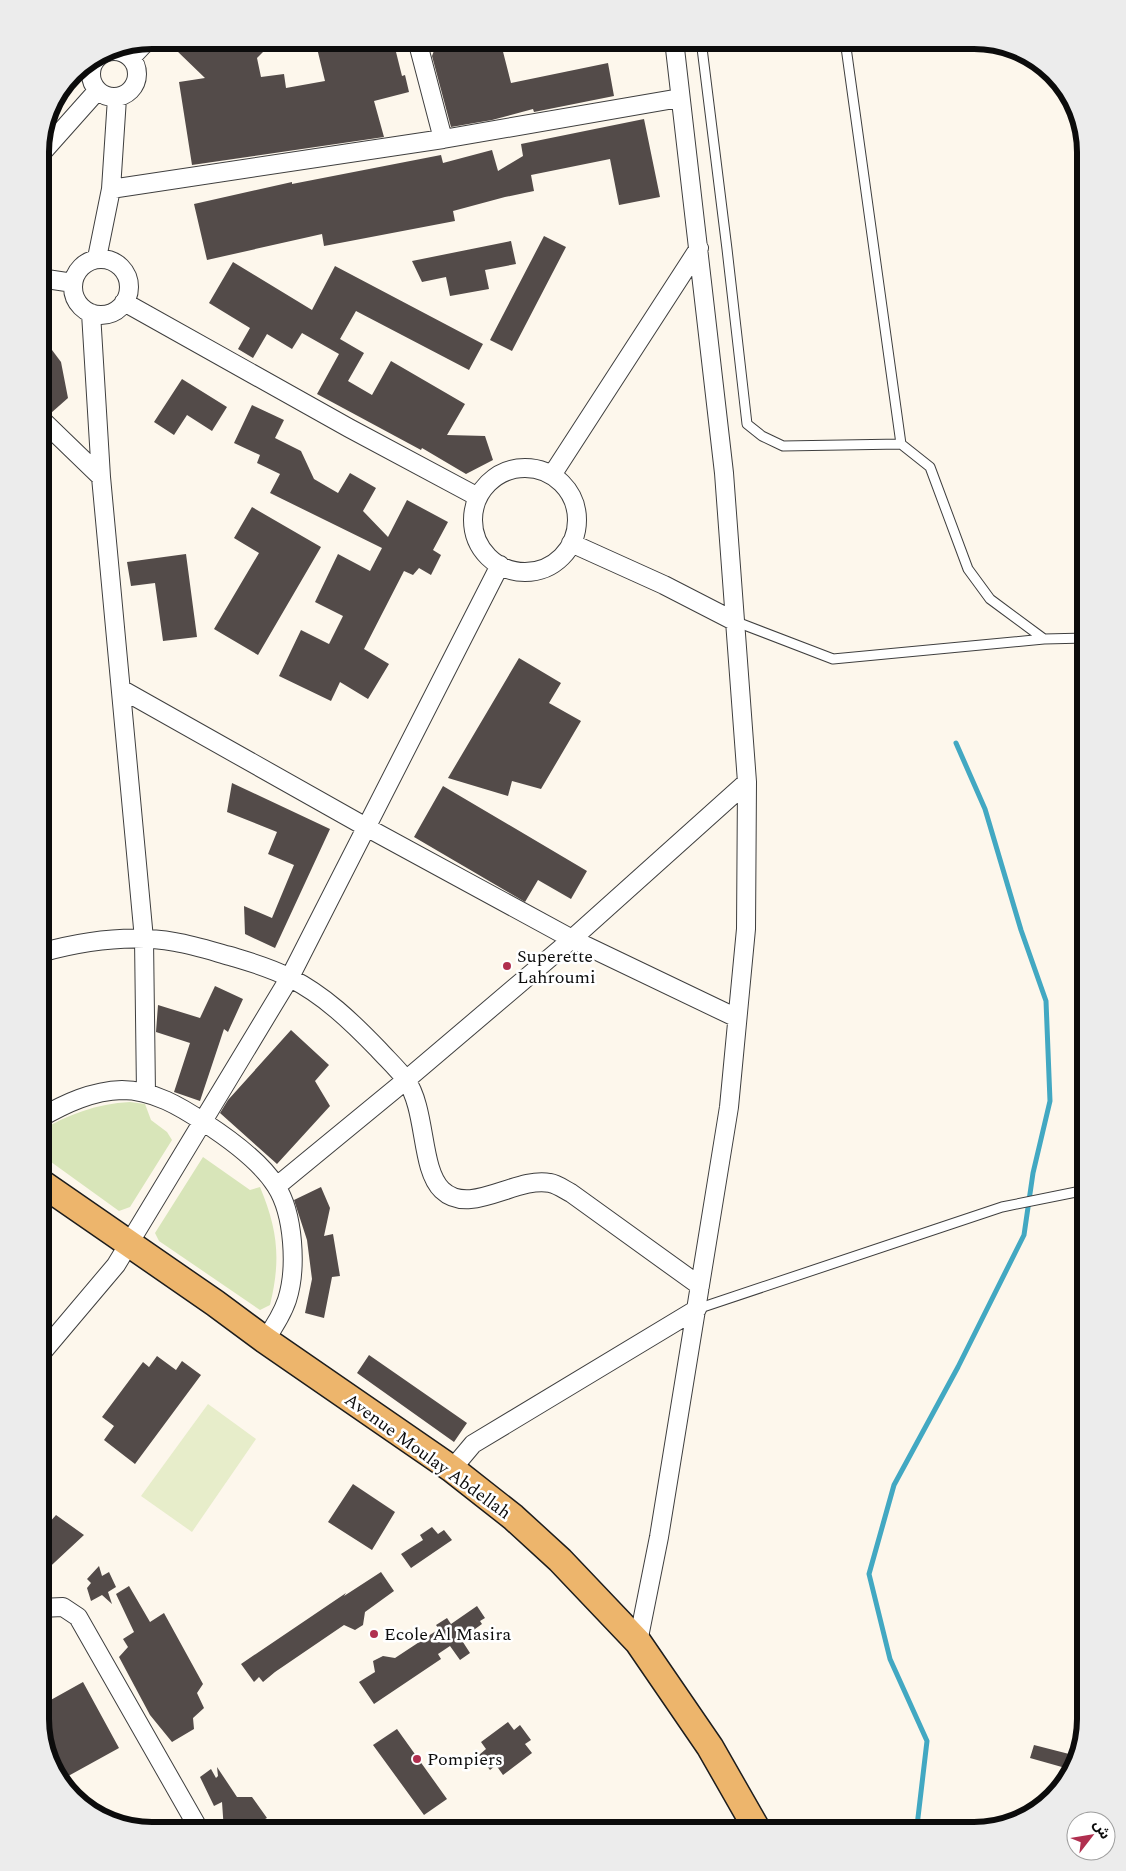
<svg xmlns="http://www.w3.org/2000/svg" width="1126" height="1871" font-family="Spectral,'Noto Sans Arabic',serif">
	<rect width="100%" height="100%" fill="#fdf7ec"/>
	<path fill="#d8e5b9" d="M130,1102L145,1104L151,1120L167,1132L172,1140L130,1207L119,1211L40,1154V1131C69,1114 96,1104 130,1102Z
		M203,1157L250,1190L260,1187C278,1230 281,1260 270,1305L260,1310L159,1241L155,1233Z"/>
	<path fill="#e7edca" d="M208,1404L256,1439L192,1532L141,1496Z"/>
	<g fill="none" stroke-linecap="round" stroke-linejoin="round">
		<path stroke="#42a8c2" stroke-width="5" d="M914,1831L917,1826L927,1741L890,1659L869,1574L894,1485L958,1367L1024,1235L1033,1173L1050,1101L1046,1001L1021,930L985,809L956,743"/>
	</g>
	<path fill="#534b49" d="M186,40H275L257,58L261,77L284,74L286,88L325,81L315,40H393L402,76L405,75L409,92L374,101L384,137L192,165L179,82L205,78L176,50Z
		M438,40H500L511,83L608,63L614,96L534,112L533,109L492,120L451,127L432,56Z
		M644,119L660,197L619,205L610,159L531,175L534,191L505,197L453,211L455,221L324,246L322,234L207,260L194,204L292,182V184L441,155L443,163L492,150L498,171L523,156L521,144Z
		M544,236L566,247L512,351L490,340Z
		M511,241L516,264L485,270L489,289L450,296L446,277L422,282L412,261Z
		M233,262L312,310L335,266L483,344L469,370L356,311L340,339L364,353L348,381L372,395L391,361L465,404L447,435L485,436L493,460L466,474L422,448L421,450L317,394L339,354L302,333L292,349L267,334L253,358L238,349L250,328L209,303Z
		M40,334L61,362L68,398L51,413L40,402Z
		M182,379L227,407L212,431L187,415L174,435L154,422Z
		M252,405L284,420L275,438L301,451L314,479L338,493L350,473L376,488L363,511L388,537L407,500L448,522L433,550L441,555L431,575L419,568L413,575L404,571L364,649L389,664L368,699L340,682L331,701L279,676L301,630L329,644L343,616L315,602L338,554L370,571L382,548L270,493L280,474L257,463L260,455L234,443Z
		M252,507L321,547L258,655L214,629L259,553L234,538Z
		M186,554L197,637L163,641L155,583L131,586L127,562Z
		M519,658L561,683L549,703L581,721L541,789L512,781L508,796L448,778Z
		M232,783L330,829L275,948L245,934L244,906L272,918L294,865L268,854L277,832L227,812Z
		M443,786L587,871L571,899L538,880L525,902L414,837Z
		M215,986L243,999L228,1032L224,1029L200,1101L174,1092L190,1043L156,1032L158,1005L200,1018Z
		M291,1030L329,1065L315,1081L330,1106L277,1164L220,1113L228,1100Z
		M321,1187L330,1208L324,1236L333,1234L340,1276L332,1277L324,1318L305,1313L312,1279L307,1240L294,1200Z
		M369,1355L467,1423L454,1442L357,1373Z
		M157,1356L176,1370L182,1361L201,1375L135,1464L104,1440L114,1426L102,1417L143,1362L149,1367Z
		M353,1484L395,1512L372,1550L328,1522Z
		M56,1515L84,1535L40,1576V1533Z
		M432,1527L438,1534L444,1530L452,1540L411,1568L401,1554L423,1540L420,1535Z
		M99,1566L102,1576L109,1572L116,1587L108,1592L112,1604L102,1595L91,1601L87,1588L91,1583L87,1579Z
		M381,1572L394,1591L365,1612L363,1625L355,1630L344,1625L275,1672L263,1682L259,1677L254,1682L241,1664L346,1593L344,1596Z
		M129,1586L150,1622L164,1613L203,1684L197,1693L204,1708L193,1718L194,1729L172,1742L150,1715L119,1657L128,1647L123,1639L134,1632L116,1594Z
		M477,1606L485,1618L480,1621L482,1624L461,1639L470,1653L460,1660L450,1646L438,1654L441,1659L374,1704L359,1682L375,1672L373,1661L383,1656L395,1658L439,1629L436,1625L447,1618L451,1624Z
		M83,1682L119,1748L61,1780L51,1768L40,1719V1706Z
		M508,1722L514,1730L520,1725L531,1740L525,1744L532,1753L503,1775L496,1765L490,1770L479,1755L486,1749L481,1742Z
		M397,1729L447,1799L424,1815L373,1745Z
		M1034,1745L1073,1755L1069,1769L1030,1758Z
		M217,1767L237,1797H252L267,1818L248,1828L238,1831H224L222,1802L214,1806L200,1777L211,1769L216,1778L218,1776Z"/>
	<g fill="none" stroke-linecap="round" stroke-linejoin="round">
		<g stroke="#3f3f3f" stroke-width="11">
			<path id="lane" d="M701,40L727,249L747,424L762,436L783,446L901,444
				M845,40L901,444L930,467L968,569L990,599L1044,639
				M734,621L833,659L1044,639L1086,638
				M697,1309L1002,1207L1086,1190"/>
		</g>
		<g stroke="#3f3f3f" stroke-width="20">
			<path id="street" d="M417,40L443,139L680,98
				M91 74a23 23 0 1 1 46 0a23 23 0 1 1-46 0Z
				M131,58L147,41
				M40,155L97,91
				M111,189L443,139
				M97,258L111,189L117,98
				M73 287a28 28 0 1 1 56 0a28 28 0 1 1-56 0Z
				M40,278L73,283
				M124,302L349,428L478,497
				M91,313L101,477L144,939L146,1093
				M40,418L101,477
				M473 520a52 52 0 1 1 104 0a52 52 0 1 1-104 0Z
				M552,475L699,248
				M571,543L664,585L734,621
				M121,689L366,827L572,939L737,1018
				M40,953C83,941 130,934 175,942C193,945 212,951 230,956C250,962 272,968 290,978C324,995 352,1022 378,1049C387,1059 398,1069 406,1080C427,1110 420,1169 442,1190C470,1217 516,1176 550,1183C557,1184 565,1190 571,1193L700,1286
				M40,1118C66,1103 92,1091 122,1090C153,1090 181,1107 205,1123C228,1138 261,1162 276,1186C294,1214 297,1269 287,1300C282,1315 274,1327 265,1340
				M277,1186L406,1080L572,939L747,782
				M40,1355L116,1265L290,977L500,565
				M452,1469L473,1444L697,1309
				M40,1608L63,1607L78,1617L200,1831
				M638,1642L659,1537L729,1107L746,929L747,782L724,473L674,40"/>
		</g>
		<g stroke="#1d1d1d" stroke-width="29">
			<path id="primary" d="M40,1182L215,1303L265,1340L452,1469L513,1517L560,1560L638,1642L710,1747L758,1831"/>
		</g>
		<use href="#lane" stroke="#fff" stroke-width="9"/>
		<use href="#street" stroke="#fff" stroke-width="18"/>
		<use href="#primary" stroke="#edb56c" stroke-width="26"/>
	</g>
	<g fill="#b02f4f" stroke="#fff" stroke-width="2">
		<circle cx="507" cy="966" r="5"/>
		<circle cx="374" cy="1634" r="5"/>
		<circle cx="417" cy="1759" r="5"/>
	</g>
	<g text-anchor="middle" stroke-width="5" stroke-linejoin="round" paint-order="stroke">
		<g font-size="18" fill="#0c0c0c" stroke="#fff" text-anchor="start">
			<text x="517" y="962">Superette<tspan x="517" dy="21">Lahroumi</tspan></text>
			<text x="384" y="1640">Ecole Al Masira</text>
			<text x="427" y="1765">Pompiers</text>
		</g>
		<g font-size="18" fill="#0c0c0c" stroke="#fff">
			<text transform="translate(428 1456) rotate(36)" y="6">Avenue Moulay Abdellah</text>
		</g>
	</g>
	<path d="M0 0H1126V1871H0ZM152 49H974A103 103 0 0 1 1077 152V1719A103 103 0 0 1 974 1822H152A103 103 0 0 1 49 1719V152A103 103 0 0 1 152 49Z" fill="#ececec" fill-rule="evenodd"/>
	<path fill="none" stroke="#0c0c0c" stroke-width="6" d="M152 49H974A103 103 0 0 1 1077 152V1719A103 103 0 0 1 974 1822H152A103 103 0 0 1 49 1719V152A103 103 0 0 1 152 49Z"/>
	<g transform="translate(1091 1836) rotate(59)"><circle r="24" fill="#ffffff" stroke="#9e9e9e"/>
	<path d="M0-4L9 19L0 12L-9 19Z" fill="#b02f4f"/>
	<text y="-8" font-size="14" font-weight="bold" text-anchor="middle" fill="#0c0c0c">ش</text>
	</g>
</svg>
